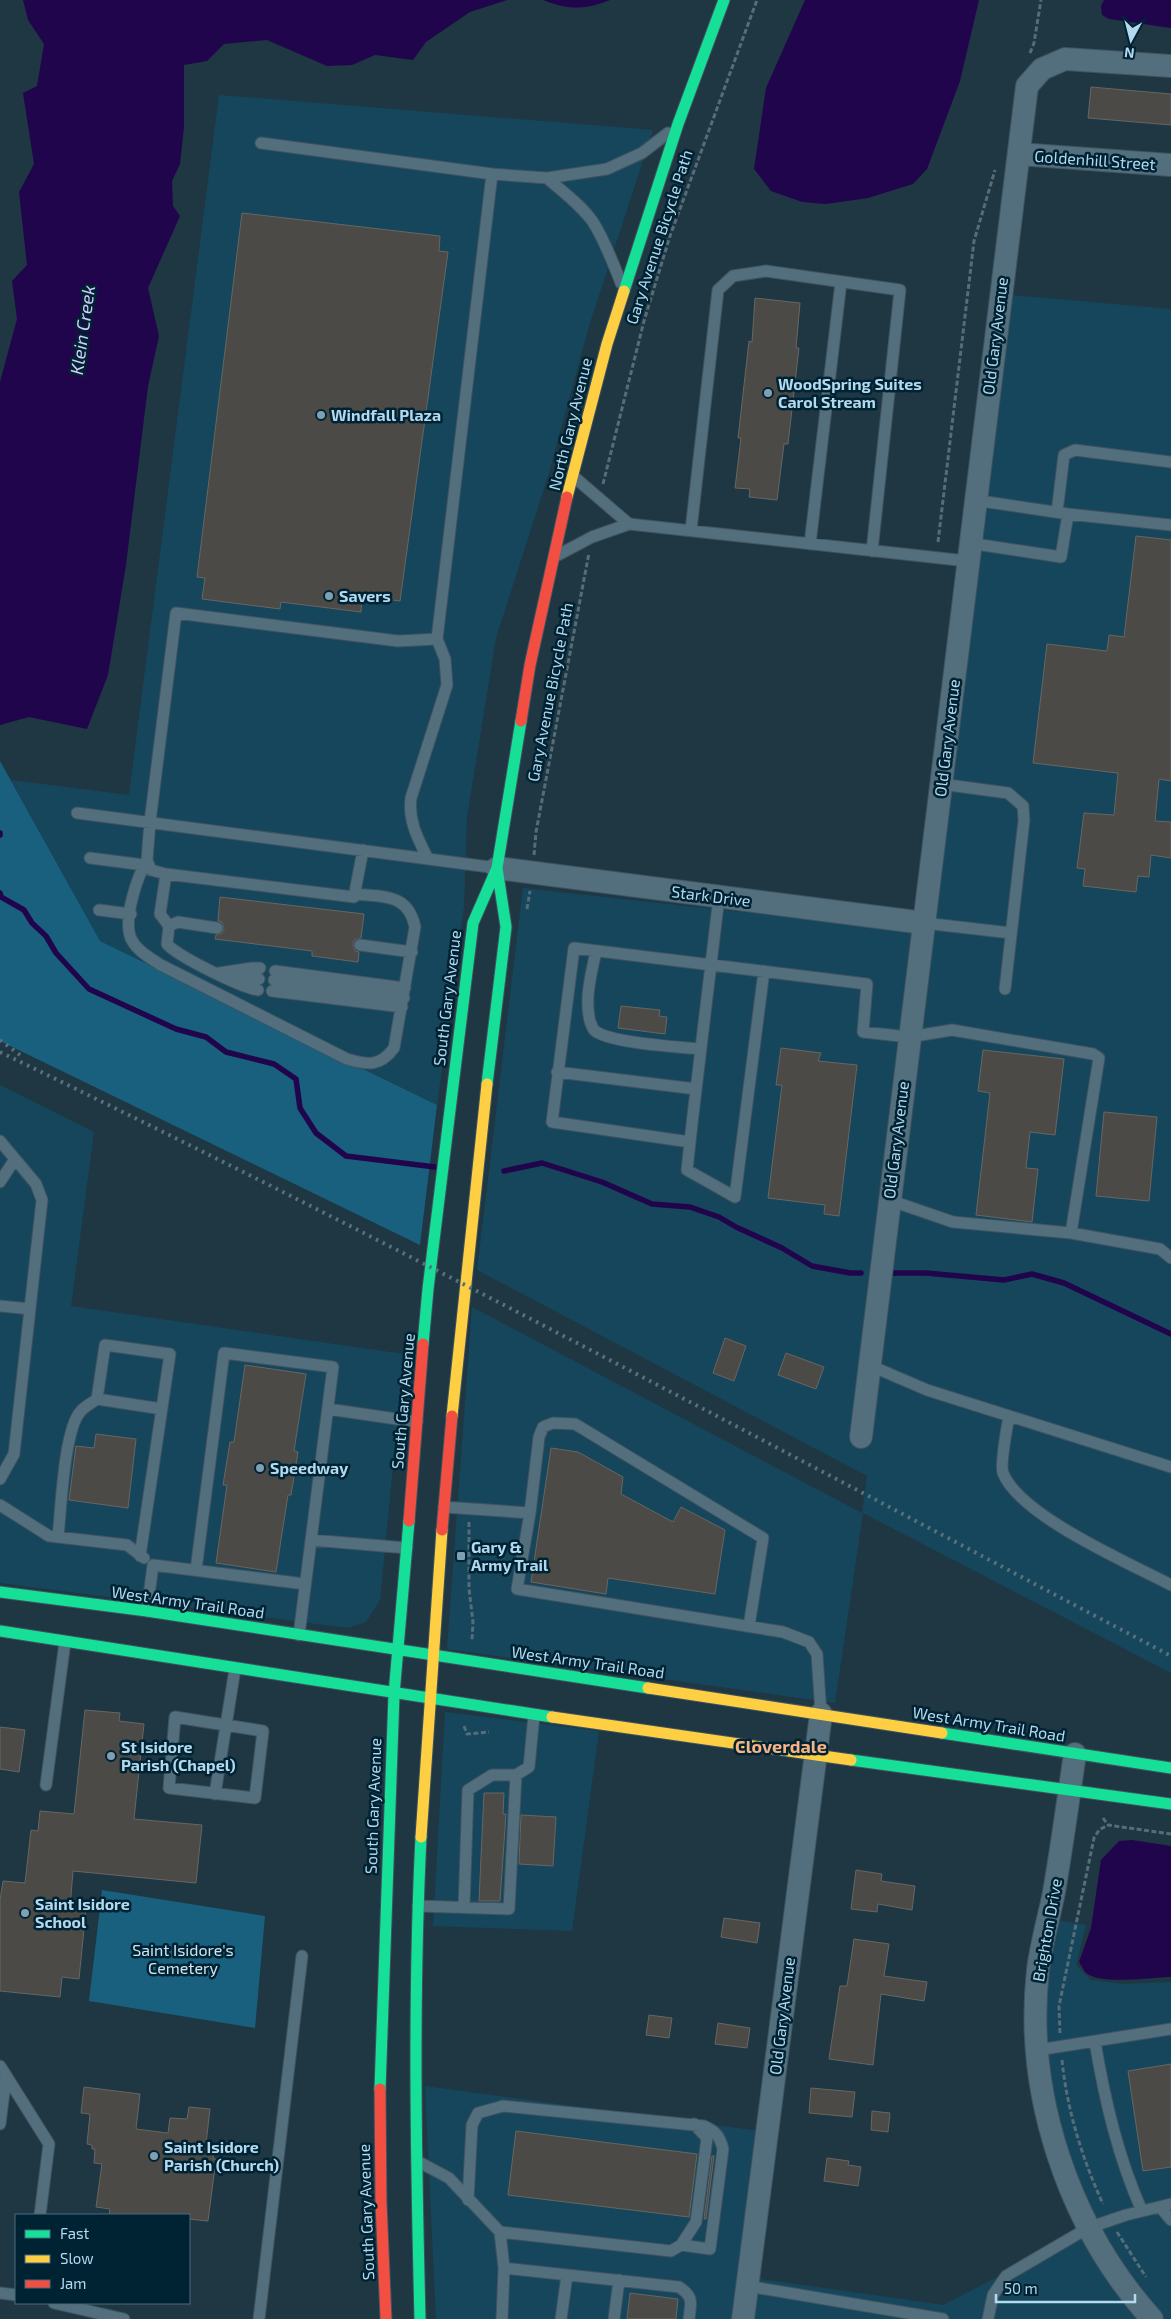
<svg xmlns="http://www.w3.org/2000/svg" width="1171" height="2319" font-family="'Exo 2',sans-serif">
	<rect width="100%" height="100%" fill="#1e3743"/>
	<path fill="#16465c" d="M219,95L653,130L589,326L548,476L496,638L467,817L464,907L437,1105L100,941L11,780L129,795Z
		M1010,295L1171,309V1673L863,1513L835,1703L447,1649L472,1307L862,1513L867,1476L477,1270L523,888L934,933Z
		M0,1085L94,1132L71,1306L404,1354L380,1600L366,1622L348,1628L0,1583Z
		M445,1712L599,1731L572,1931L433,1926Z
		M1055,1920L1086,1925L1076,1965L1091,1980L1123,1984L1171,1982V2319H1164L1142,2294L1108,2245L1082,2195L1058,2129L1048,2079L1044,1968Z
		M425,2086L760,2131L754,2278L943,2305L1085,2232L1144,2319H436Z"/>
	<path fill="#19607f" d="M0,761L100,941L437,1105L420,1245L0,1041Z
		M102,1890L265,1916L255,2028L89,2001Z"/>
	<path fill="#21054c" d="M23,0H507L470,12L426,42L413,60L375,55L352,65L327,66L267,40L224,44L207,61L184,65V127L180,164L172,181L173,206L180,216L148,288L159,336L148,386L126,565L108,675L87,729L29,717L0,725V382L17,319L12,281L27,265L19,192L34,164L23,93L37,86L44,44L28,20Z
		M543,0H610C585,10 568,10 543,0Z
		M805,0H979L960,81L927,169L913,184L868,198L826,204L802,202L771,191L754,169L766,88Z
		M1104,0H1171V28L1109,19L1102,15L1101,6Z
		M1132,1840L1171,1846V1977C1151,1977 1099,1986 1085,1972C1083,1969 1081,1965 1079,1962L1091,1928L1101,1860L1119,1841Z"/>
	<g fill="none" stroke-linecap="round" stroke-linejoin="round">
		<path stroke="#21054c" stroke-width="5.5" d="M0,833V835
			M0,893L1,897L24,910L32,923L46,936L56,953L89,989L176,1029L206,1037L226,1052L274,1064L296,1079L300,1108L316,1133L346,1156L435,1167
			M504,1171L542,1163L602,1182L652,1204L690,1207L719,1217L736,1227L782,1248L812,1266L850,1273H861
			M893,1273H926L1004,1280L1032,1274L1064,1283L1171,1334"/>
	</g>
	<path fill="#4b4a46" stroke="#676663" d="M1091,87L1171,94V125L1088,118Z
		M242,213L440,236L439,251L448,252L400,601L362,596L361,612L281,602L280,609L202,599L205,578L197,577Z
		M755,298L800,303L796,348H799L788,444H784L777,500L749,497L750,489L735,488L741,438H738L749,341L752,342Z
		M1136,536L1171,540V781L1159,779L1155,821L1171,822V858L1151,855L1149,877L1138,876L1136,892L1083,886L1085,869L1077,868L1084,813L1114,815L1118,773L1033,763L1047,644L1107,651L1109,635L1124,637Z
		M220,897L364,914L361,938L354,940L353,944L355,951L359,952L358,962L312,956V951L215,939L216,935L222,933L224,929L222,922L218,921Z
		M621,1006L660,1010L659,1016L667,1017L665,1034L618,1028Z
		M781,1048L821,1053L818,1061L857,1065L839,1216L824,1214L825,1205L768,1198L782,1085H776Z
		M983,1050L1064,1059L1055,1135L1030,1132L1026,1168L1038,1169L1032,1222L976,1215L990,1093L978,1091Z
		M1104,1112L1157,1117L1149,1201L1096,1196Z
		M725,1338L746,1346L734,1381L713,1373Z
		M786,1353L824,1367L816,1389L778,1375Z
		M245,1365L306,1374L294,1451L298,1452L291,1495H288L276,1572L216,1563L227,1485H223L230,1442H234Z
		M96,1434L136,1439L128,1508L69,1500L76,1446L94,1448Z
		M551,1448L578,1452L623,1477L621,1494L673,1522L681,1507L725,1530L715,1594L608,1578L606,1594L531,1582Z
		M85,1710L120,1713L119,1721L144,1724L134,1819L202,1825L196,1883L73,1871L70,1908L86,1909L79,1979L62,1977L60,1997L0,1991V1900L3,1881L25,1883L31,1830L38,1831L40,1811L74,1814Z
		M0,1727L25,1730L19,1772L0,1769Z
		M484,1793H504L503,1814H506L500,1901H479Z
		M521,1815L556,1817L553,1866L519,1864Z
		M856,1870L882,1874L881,1881L915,1886L912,1910L878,1904L877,1912L851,1909Z
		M724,1918L760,1923L757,1943L721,1937Z
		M854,1939L889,1944L884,1976L927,1982L924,2001L881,1994L873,2065L829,2059L840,1986H847Z
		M649,2015L672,2018L669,2038L646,2035Z
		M718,2023L750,2028L747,2048L715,2044Z
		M1171,2064V2167L1143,2171L1128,2071Z
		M84,2087L140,2094L136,2129L168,2133L170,2118L187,2119L189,2107L210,2109L205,2152L214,2153L213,2159H216L208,2221L189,2219V2215H109L110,2209L96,2207L102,2164L94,2163L95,2149H92V2145L87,2144L90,2114L81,2113Z
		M811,2088L855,2092L852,2117L809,2113Z
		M872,2111L890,2113L888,2132L871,2130Z
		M516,2131L697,2154L689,2217L508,2195Z
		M712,2156H714L706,2219H704Z
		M827,2158L849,2161L848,2165L861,2167L858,2186L824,2181Z
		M630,2293L678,2299L676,2319H627Z"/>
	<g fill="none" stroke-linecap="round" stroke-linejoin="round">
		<g stroke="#3e535f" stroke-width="13">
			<path id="lane" d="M261,143L492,174L547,178L607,169L642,153L668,133
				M547,178C563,192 581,205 593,222C605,241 613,263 621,283
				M573,476L629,524
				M1057,512L1064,455L1075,450L1171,462
				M1068,514L1171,525
				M691,530L718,290L733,276L766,271L900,290L872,551
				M969,543L1061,557L1068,514L974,500
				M810,544L841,282
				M558,555L592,537L629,524L967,561
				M941,784L1008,793L1023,806L1024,820L1005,989
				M77,813L497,868
				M363,850L354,897L166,874L151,870L147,860L150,822L176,613L398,641L437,639
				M90,858L144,865
				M428,859C418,839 408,821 411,798L447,685L445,659L437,639L492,174
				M147,860C137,877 124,917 130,936C134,949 150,958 161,965L347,1059C368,1065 380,1067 394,1048L415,927C408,893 383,897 355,894
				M166,874L160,914L169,926
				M719,897C709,978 699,1060 690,1142L552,1122L574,948L867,984L863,1032L909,1037L952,1030L1093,1054L1099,1058L1071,1233
				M99,910L131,914
				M924,923L1011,933
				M217,928L178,922L169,926L167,944C177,956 242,988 258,990
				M360,945L412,952
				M596,951C592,971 585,995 589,1016C589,1020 592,1027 594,1030C607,1043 680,1047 700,1049
				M275,971L405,988
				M219,973L252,968H260
				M231,975L259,979
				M274,980L404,998
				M272,991L402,1007
				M557,1072L696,1089
				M0,1141L36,1184L42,1200L14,1454L0,1479
				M690,1142L687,1170L735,1197L764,971
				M0,1182L15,1159
				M889,1200L953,1222L1071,1233L1160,1249L1171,1258
				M0,1306L30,1309
				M869,1365L927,1390L1171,1467
				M328,1409L417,1422
				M1009,1416C1007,1427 1000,1465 1003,1473C1020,1516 1129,1563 1171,1585
				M0,1505L49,1536L127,1545L144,1558
				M444,1507L530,1513L517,1589L783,1632L809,1642L817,1654L821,1714
				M530,1513L539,1437L543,1427L553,1423L575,1424L763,1538L749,1626
				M58,1537C61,1510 64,1428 81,1411C85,1406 92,1403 97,1399
				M311,1540L407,1548
				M140,1556L170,1354L105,1345L97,1399L162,1409
				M196,1570L224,1353L333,1367L299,1635
				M147,1611L153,1565L305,1584
				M175,1717L263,1731L255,1798L169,1788Z
				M46,1785L65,1642
				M215,1794L235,1669
				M418,1906L509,1909L516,1775L529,1767L534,1715
				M464,1907L468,1790L492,1775H516
				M1095,2042C1105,2101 1118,2157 1142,2211
				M1038,2050L1171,2029
				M0,2066L49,2144L40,2215
				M0,2124L6,2076
				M417,2161L449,2178L500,2232L671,2251L681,2245L696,2222L707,2138L694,2124
				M468,2200L472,2125L478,2113L503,2106L704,2126C716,2131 720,2137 723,2149L710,2249L681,2245
				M1160,2207L1171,2220
				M500,2232L504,2268
				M747,2286L943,2319
				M0,2293L16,2295
				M54,2303L124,2319
				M259,2319L302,1956
				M502,2319L504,2268L679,2287C694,2297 691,2302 689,2319
				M561,2319L567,2275
				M614,2319L619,2280
				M988,2319L993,2295L1006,2276L1088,2228L1126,2215L1171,2204"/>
		</g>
		<g stroke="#3e535f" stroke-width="24">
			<path id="street" d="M1019,154L1171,165
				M497,868L924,923
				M861,1437L1027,86L1042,69L1065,59L1171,66
				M1075,1754C1068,1800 1062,1846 1054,1892C1049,1918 1041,1944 1038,1970C1024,2094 1069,2227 1152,2319
				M743,2319L821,1714"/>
		</g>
		<g stroke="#3e535f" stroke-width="13">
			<path id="fast" d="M624,291L678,124L724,0
				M487,1084L506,927L497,868
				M423,1344L428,1289L473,923L497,868L521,721
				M0,1592L147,1611L648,1688
				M0,1631L552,1717
				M942,1733L1171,1768
				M851,1760L1171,1804
				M380,2089L394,1694L409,1521
				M420,2319C416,2158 413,1998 421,1837"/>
		</g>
		<g stroke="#3e535f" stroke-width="13">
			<path id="slow" d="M567,497L607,344L624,291
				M452,1416L487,1084
				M648,1688L942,1733
				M552,1717L851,1760
				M421,1837L442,1530"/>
		</g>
		<g stroke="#3e535f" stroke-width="13">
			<path id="jam" d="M521,721L530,665L567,497
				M409,1521L423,1344
				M442,1530L452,1416
				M380,2089L381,2202L386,2319"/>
		</g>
		<path stroke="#556d79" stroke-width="3" stroke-dasharray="5 2.5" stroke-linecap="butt" d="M1030,53L1034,43L1041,0
			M603,484L644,321L670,236L757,0
			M938,542L974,241L995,170
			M534,855L536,832L589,553
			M527,909L530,891
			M469,1522V1589L473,1622L472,1640
			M464,1726L467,1734L489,1732
			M1103,1818L1108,1825L1171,1834
			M1060,2033L1059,2006L1094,1838L1099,1830L1108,1825
			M1062,2060C1067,2110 1082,2158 1103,2204
			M1117,2232L1146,2277"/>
		<use href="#lane" stroke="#536e7c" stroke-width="11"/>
		<use href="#street" stroke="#536e7c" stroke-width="22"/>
		<use href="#fast" stroke="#16e098" stroke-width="11"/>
		<use href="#slow" stroke="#ffcf43" stroke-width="11"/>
		<use href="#jam" stroke="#f24e42" stroke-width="11"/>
		<path stroke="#5a717c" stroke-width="4" stroke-dasharray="2.5 5" stroke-linecap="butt" d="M0,1040L24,1058
			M0,1052C395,1243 783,1451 1171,1656"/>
	</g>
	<g fill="#7fa0b3" stroke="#002333" stroke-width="2">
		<circle cx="768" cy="393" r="5"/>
		<circle cx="321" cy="415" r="5"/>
		<circle cx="329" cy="596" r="5"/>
		<circle cx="260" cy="1468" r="5"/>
		<rect x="456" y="1551" width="10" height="10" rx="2.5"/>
		<circle cx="111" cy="1756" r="5"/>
		<circle cx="25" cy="1913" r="5"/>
		<circle cx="154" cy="2156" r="5"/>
	</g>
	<g text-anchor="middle" stroke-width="5" stroke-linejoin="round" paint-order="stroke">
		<g font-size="16" fill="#b3d9ef" stroke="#002333">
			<text transform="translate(1095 160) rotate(4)" y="6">Goldenhill Street</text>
			<text transform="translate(659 237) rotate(-72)" y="6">Gary Avenue Bicycle Path</text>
			<text transform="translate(995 336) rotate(-83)" y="6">Old Gary Avenue</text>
			<text transform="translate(570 424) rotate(-76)" y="6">North Gary Avenue</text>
			<text transform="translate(550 692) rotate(-79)" y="6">Gary Avenue Bicycle Path</text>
			<text transform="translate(947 738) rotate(-83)" y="6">Old Gary Avenue</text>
			<text transform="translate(711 896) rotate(7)" y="6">Stark Drive</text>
			<text transform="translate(447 998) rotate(-83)" y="6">South Gary Avenue</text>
			<text transform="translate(896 1140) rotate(-83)" y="6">Old Gary Avenue</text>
			<text transform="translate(403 1401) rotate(-85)" y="6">South Gary Avenue</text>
			<text transform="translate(188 1602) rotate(8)" y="6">West Army Trail Road</text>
			<text transform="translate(588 1662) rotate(8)" y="6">West Army Trail Road</text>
			<text transform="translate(989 1724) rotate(9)" y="6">West Army Trail Road</text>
			<text transform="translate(373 1806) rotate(-88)" y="6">South Gary Avenue</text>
			<text transform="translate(1047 1930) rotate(-80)" y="6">Brighton Drive</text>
			<text transform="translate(782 2016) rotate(-83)" y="6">Old Gary Avenue</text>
			<text transform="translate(366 2212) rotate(-92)" y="6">South Gary Avenue</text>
		</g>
		<g font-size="16" font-weight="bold" fill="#b3d9ef" stroke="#002333" text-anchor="start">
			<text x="778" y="390">WoodSpring Suites<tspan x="778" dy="18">Carol Stream</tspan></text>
			<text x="331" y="421">Windfall Plaza</text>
			<text x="339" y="602">Savers</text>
			<text x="270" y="1474">Speedway</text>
			<text x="471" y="1553">Gary &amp;<tspan x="471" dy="18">Army Trail</tspan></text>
			<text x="121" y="1753">St Isidore<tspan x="121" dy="18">Parish (Chapel)</tspan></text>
			<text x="35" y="1910">Saint Isidore<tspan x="35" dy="18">School</tspan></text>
			<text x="164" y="2153">Saint Isidore<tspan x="164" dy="18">Parish (Church)</tspan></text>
		</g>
		<g font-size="16" fill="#cde4f1" stroke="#002333">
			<text x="183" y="1956">Saint Isidore's<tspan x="183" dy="18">Cemetery</tspan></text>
		</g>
		<g font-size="18" font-style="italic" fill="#d5cdfa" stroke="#002333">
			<text transform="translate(83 330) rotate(-82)" y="6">Klein Creek</text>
		</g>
		<g font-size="18" font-weight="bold" fill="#f7b286" stroke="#002333">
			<text x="781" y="1753">Cloverdale</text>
		</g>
	</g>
	<rect x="15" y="2214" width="175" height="90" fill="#002333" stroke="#486c7e"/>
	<rect x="25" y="2230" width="25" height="8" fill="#16e098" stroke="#486c7e"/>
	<text x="60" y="2239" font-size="15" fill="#b3d9ef">Fast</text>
	<rect x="25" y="2255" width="25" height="8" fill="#ffcf43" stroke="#486c7e"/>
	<text x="60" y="2264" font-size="15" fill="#b3d9ef">Slow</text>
	<rect x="25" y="2280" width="25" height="8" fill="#f24e42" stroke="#486c7e"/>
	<text x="60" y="2289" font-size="15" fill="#b3d9ef">Jam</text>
	<g transform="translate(1131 40) rotate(187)" stroke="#002333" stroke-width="4" paint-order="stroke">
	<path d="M0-4L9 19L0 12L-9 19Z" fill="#b3d9ef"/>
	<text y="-8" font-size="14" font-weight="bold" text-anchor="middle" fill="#b3d9ef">N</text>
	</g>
	<path d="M996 2294v8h139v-8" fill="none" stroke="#b3d9ef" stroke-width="2.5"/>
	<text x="1004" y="2294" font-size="15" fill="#b3d9ef" stroke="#002333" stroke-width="4" paint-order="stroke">50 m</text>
</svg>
